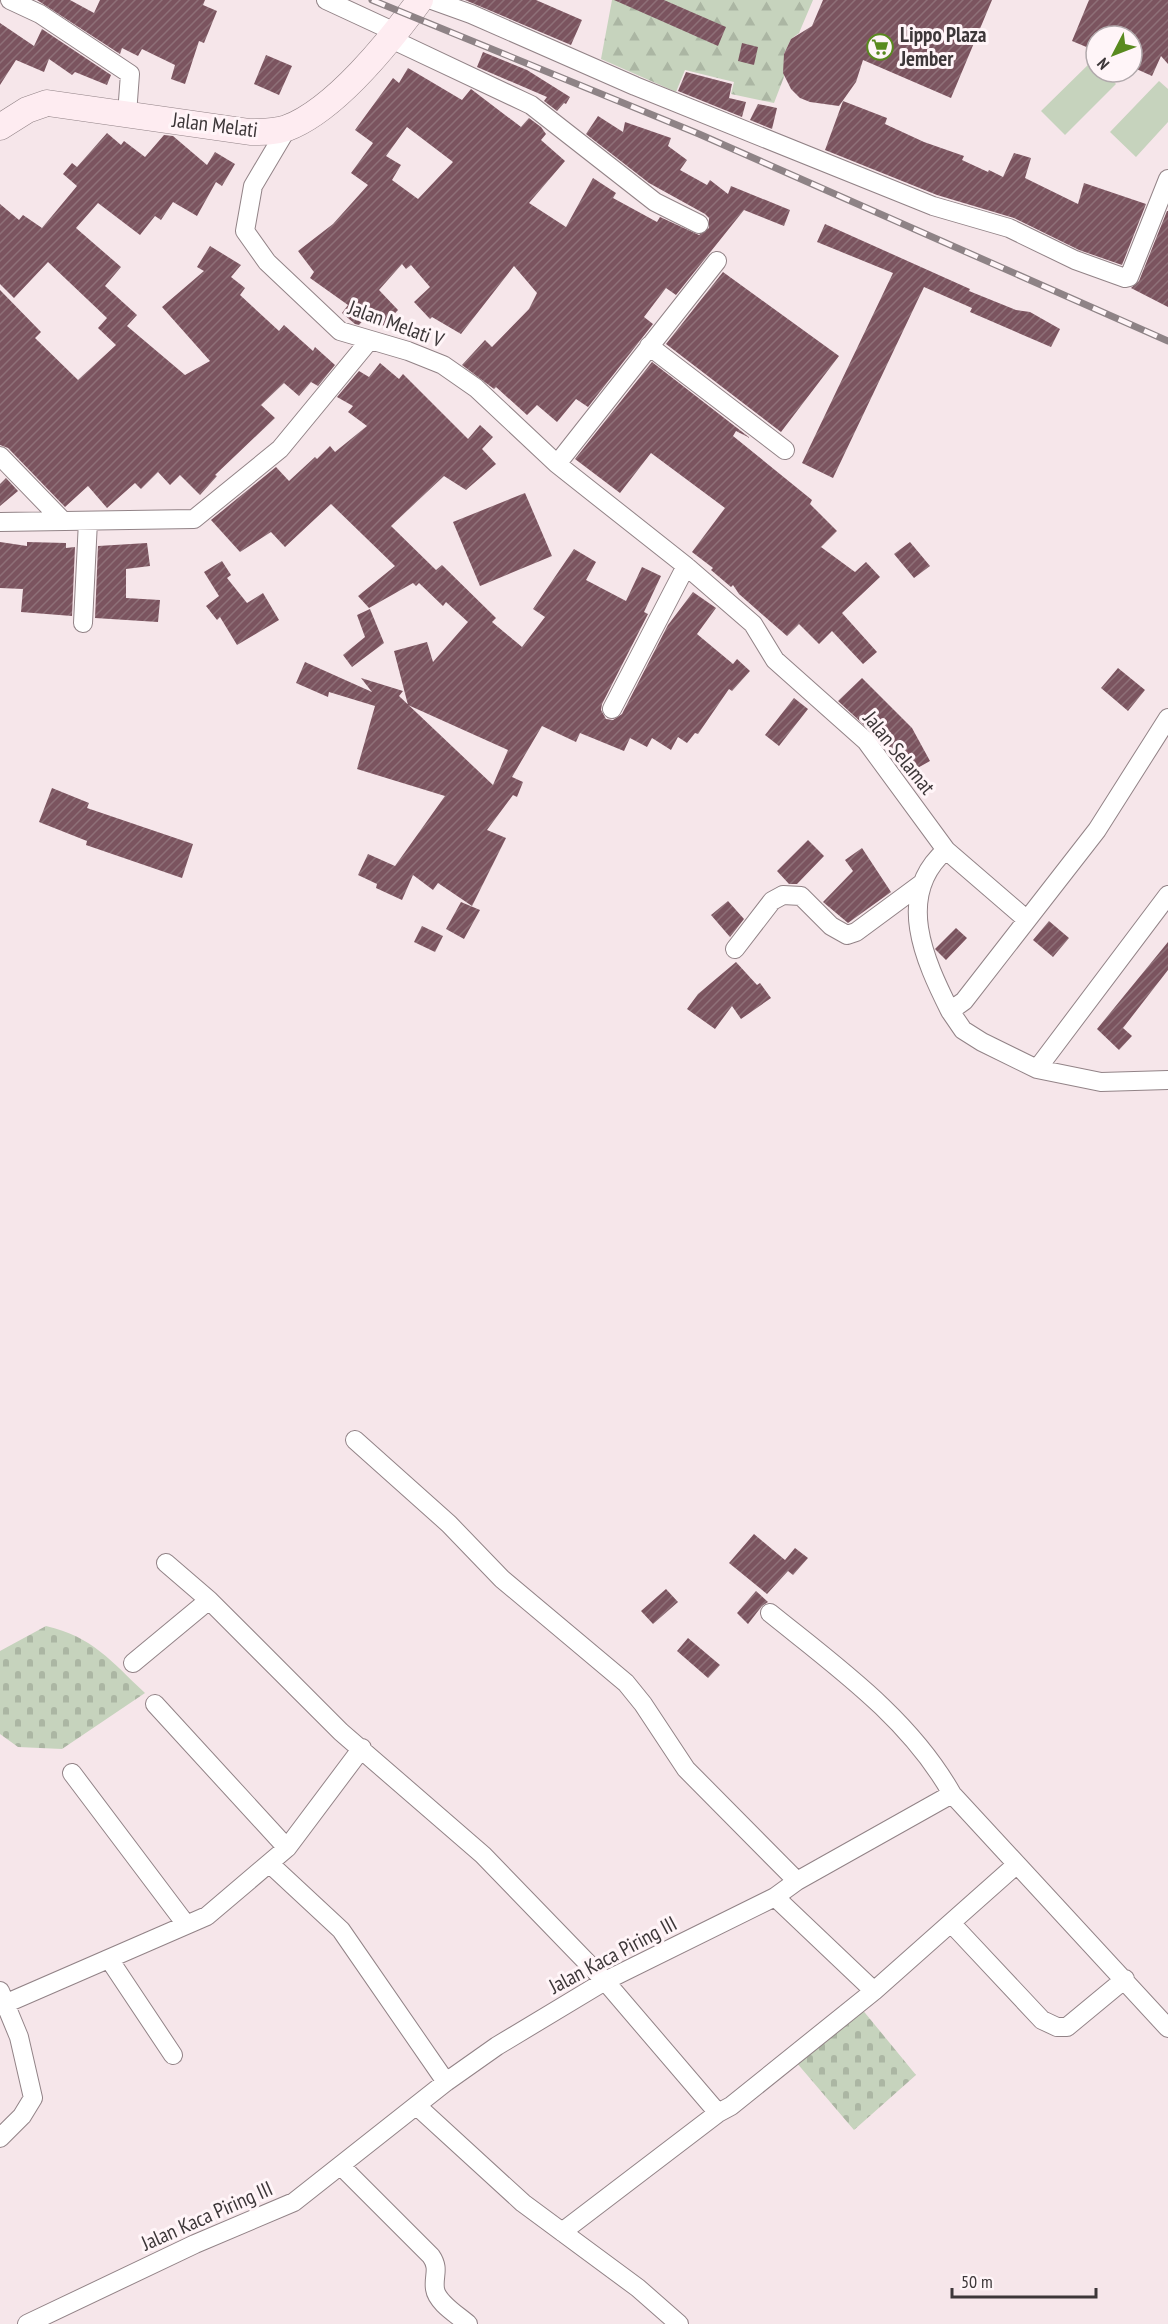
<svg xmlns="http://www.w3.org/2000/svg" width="1168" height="2324" font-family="'PT Sans Narrow',sans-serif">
	<defs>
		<pattern id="forest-firs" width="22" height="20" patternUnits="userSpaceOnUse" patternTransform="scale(1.5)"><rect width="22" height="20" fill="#c6d3bd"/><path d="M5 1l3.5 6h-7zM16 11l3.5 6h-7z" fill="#abb6a3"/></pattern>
		<pattern id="cemetery-stones" width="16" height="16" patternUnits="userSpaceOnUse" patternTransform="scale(1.5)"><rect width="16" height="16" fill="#c6d3bd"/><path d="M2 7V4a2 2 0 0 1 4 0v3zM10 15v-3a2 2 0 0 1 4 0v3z" fill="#abb6a3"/></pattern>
		<pattern id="building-hatch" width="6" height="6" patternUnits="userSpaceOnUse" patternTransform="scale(1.5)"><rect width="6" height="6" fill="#7b545f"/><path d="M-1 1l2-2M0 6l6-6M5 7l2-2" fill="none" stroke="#8e7078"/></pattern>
	</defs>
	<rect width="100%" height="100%" fill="#f6e6ea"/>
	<path fill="url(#forest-firs)" d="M612,0H813L799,33L791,39L784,54V77L774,103L731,94L734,82L685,70L676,92L601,59Z"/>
	<path fill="url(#cemetery-stones)" d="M46,1626C93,1637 111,1661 145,1693L62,1749L18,1747L0,1734V1651Z
		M861,2008L916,2075L854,2130L796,2062Z"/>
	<path fill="#c6d3bd" d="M1093,60L1096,63V72H1105L1116,84L1065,135L1041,111Z
		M1159,81L1168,89V122L1136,157L1110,132Z"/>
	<path fill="url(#building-hatch)" fill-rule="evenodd" d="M37,0H70L94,13L100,0H205L203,5L217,11L204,43L199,41L185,84L171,79L175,65L142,49L138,56L122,48L120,54Z
		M465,0H536L582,20L571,45Z
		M614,0H664L726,27L718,46Z
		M823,0H992L951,98L863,60L856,82L839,106L810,102L800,98L791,89L783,73L784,54L791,39L812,26Z
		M1089,0H1168V64L1161,56L1152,76L1132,67V36H1096V51L1072,41Z
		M0,23L34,46L42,29L111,75L107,85L75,72L72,75L49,59L44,72L16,60L0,85Z
		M742,43L758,47L754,65L738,61Z
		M483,52L527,70L570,97L566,104L564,103L557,111L544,101L547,97L477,67Z
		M266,55L292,66L279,95L254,84Z
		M408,68L462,100L471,89L521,127L529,118L541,127L546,134L541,140L565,161L529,203L566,227L593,178L616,193L613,198L657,222L660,217L699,235L709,228V218L705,214L649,183L586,134L598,116L623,132L625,122L671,138L668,146L687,160L680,170L707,185L710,180L728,194L731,186L790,210L784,226L744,210L676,295L666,288L644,317L653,324L588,407L576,399L557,422L537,405L527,415L496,387L494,389L462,365L485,340L492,347L529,309L537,293L514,266L461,334L432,317L430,319L414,302L430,287L411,265L406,269L402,264L379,290L398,310L383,326L370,313L359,325L355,324L342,313L348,305L310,278L314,272L298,251L333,224L368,185L351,173L373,143L355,130L393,78L399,83ZM407,127L453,162L418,199L392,180L401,165L386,156Z
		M686,72L732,84L729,98L746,102L742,117L678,91Z
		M843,101L887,118L885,124L924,142L964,156L962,160L988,172L989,170L1003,177L1014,153L1031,158L1025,178L1078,204L1084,183L1146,204L1122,265L1079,250L1014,218L937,195L825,150Z
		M758,104L777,108L772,129L750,120Z
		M107,133L121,145L124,141L145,157L164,135L173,136L207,165L215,152L235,164L222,186L216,182L197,216L173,202L161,220L155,216L140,235L98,203L76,228L121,267L105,286L137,315L127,326L185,375L210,361L162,307L204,271L197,267L210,246L241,265L231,277L245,288L240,295L279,331L284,325L313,351L315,347L335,365L318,386L311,382L299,396L284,383L261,405L275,418L215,475L217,476L200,495L180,475L170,485L158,472L141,489L135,483L107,508L88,486L65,507L8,448L0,445V290L41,332L35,338L78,380L116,345L98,328L107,318L48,262L14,298L0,284V204L19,220L23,215L42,228L77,186L63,174L72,163L77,167Z
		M1167,211H1168V307L1131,288L1139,281Z
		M825,224L970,289L969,291L1016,310L1030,312L1060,329L1051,347L970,312L972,308L924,287L833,478L802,463L893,273L817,242Z
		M723,272L839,356L781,432L666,344Z
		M652,362L750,438L736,431L733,436L812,500L810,504L837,531L821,547L855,572L866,562L880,577L842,613L877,652L863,664L832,631L819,644L799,624L787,636L739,594L733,585L731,587L711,570L713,568L692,552L725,508L651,453L620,493L575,459Z
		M380,363L399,379L403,374L468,439L480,425L493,437L482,449L496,464L466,490L444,476L391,526L436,570L442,565L496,618L492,622L522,647L545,617L533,609L574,549L596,562L586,580L626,601L642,567L661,576L644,612L648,614L602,704L601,710L606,719L613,720L622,714L668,625L693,592L716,608L697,634L733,664L737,659L750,671L732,691L729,689L698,734L695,733L687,743L678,737L671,750L652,738L647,747L630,738L624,751L580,733L576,742L542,726L512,777L523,782L517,797L513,795L487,830L506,838L472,906L438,883L433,890L413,875L402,900L376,888L377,884L358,875L368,854L395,866L445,796L357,769L375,706L329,692L328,697L296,683L305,662L372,692L361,678L403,691L399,696L493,785L508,750L408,705L394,651L427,642L433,662L468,622L446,602L443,606L419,583L416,586L413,583L369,608L358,596L395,566L331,504L285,547L271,532L240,552L211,520L276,467L289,481L315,457L317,459L330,446L335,452L367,426L348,412L353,406L337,397L359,371L369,377Z
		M6,478L18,491L0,506V484Z
		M525,493L552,556L480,586L453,522Z
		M0,542L27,546V542L66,543V548L75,547L72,616L21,612L23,589L0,588Z
		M910,542L930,566L914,578L894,554Z
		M147,543L150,566L126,569V598L160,600L158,622L95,618L98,546Z
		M222,561L231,575L227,578L247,603L263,593L279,620L237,645L220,617L217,620L206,606L219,596L204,572Z
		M370,609L384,643L352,667L343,655L365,637L357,615Z
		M1118,668L1145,690L1128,711L1101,688Z
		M862,678L912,728L930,761L905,775L882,733L877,737L838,701Z
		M794,698L808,709L779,746L765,735Z
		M52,788L89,803L87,808L193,844L182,878L86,845L87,841L39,822Z
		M808,840L824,856L797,884H789L777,871Z
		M862,848L891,892L848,923L823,902L853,871L845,860Z
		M728,901L744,919L730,937L711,915Z
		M461,902L480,910L464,939L446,929Z
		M1049,921L1069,938L1053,957L1033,940Z
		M422,926L443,936L435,952L414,942Z
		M956,928L967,938L946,960L935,949Z
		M1168,942V970L1123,1028L1132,1036L1119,1050L1097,1029Z
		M736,962L757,985L760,983L771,998L741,1019L732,1006L715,1029L687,1009L698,994Z
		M754,1534L785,1560L795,1548L808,1558L793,1575L788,1571L767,1594L729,1563Z
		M666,1589L678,1602L653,1624L641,1611Z
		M756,1591L768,1602L762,1606L748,1624L737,1613Z
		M688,1638L720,1665L708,1678L677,1651Z"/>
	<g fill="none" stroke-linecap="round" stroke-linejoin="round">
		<g stroke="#928387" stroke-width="20">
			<path id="street" d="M10,0L40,14L130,74L127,114
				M326,0L395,32
				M432,0L471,14L635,86L933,206L1009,228L1075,260L1125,278L1129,277L1168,179
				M389,38L531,105L655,202L699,224
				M288,127L253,186L245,231L267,262L340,331L408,351L443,365L476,388L557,464L686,566L753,624L775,660L866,741L946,850L1026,919
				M649,346L785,450
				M0,456L63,521
				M557,464L717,261
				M0,522L194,519L280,449L369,341
				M83,623L88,521
				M612,709L686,566
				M1168,718L1097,830L964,1001L950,1011L963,1030L982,1042L1037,1069L1101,1082L1168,1080
				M946,850C894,895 925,961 950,1011
				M735,949L772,901L783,895L801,896L831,926L847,935L856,932L921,884
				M1037,1069L1168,895
				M355,1440L449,1524L502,1579L626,1683L643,1704L686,1769L797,1881
				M166,1563L209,1600L341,1732L483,1855L605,1981L718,2113
				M770,1613C837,1667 910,1719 952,1794
				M133,1663L209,1600
				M155,1704L287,1848
				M72,1773L185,1923
				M270,1864L341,1930L446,2082
				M775,1897L874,1991
				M952,1924L1042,2020L1057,2027H1067L1125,1979
				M109,1959L173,2055
				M0,1991L19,2037L33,2098L22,2116L0,2138
				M0,2006L207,1916L287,1848L362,1748
				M417,2106L523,2203L638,2288L679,2324
				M342,2167L431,2256C440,2269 433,2276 435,2289C437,2303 458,2315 468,2324
				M562,2232L718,2113L731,2106L874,1991L1016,1865
				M27,2324L195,2244L294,2202L446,2082L497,2046L605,1981L775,1897L797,1881L952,1794L1168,2028"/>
		</g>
		<g stroke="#928387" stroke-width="27">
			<path id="secondary" d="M0,127L27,110L47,103L250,132C262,132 275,132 287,128C335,110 390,41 420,0"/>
		</g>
		<use href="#street" stroke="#fff" stroke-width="18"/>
		<use href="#secondary" stroke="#feecf1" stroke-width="26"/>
		<g stroke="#8e8386" stroke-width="7">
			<path id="rail" d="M372,0L699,134L1168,341"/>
		</g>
		<use href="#rail" stroke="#fff5f8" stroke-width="4.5" stroke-dasharray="14" stroke-linecap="butt"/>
	</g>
	<defs>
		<g id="supermarket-ring" transform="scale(1.35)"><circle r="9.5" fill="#fff5f8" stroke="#598a1f" stroke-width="1.5"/><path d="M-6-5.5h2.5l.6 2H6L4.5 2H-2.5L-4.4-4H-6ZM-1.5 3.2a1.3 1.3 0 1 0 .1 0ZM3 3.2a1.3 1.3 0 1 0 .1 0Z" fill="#598a1f"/></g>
	</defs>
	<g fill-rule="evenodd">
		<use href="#supermarket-ring" x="880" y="47"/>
	</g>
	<g text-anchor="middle" stroke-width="6" stroke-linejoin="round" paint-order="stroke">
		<g font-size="21" font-weight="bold" fill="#3d3739" stroke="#fff5f8" text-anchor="start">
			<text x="900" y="42">Lippo Plaza<tspan x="900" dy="24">Jember</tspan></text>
		</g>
		<g font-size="21" fill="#3d3739" stroke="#fff5f8">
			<text transform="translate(215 125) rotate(7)" y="7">Jalan Melati</text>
			<text transform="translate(396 324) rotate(20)" y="7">Jalan Melati V</text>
			<text transform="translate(899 753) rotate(51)" y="7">Jalan Selamat</text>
			<text transform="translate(613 1955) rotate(-28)" y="7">Jalan Kaca Piring III</text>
			<text transform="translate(207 2216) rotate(-24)" y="7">Jalan Kaca Piring III</text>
		</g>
	</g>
	<g transform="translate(1114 54) rotate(228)"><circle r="28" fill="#fff5f8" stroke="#b1a9ac" stroke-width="1.5"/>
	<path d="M0-4.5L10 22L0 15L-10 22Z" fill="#598a1f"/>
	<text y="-9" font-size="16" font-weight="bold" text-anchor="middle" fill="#3d3739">N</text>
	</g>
	<path d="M952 2288v9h144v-9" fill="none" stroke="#3d3739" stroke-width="3"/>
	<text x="961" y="2288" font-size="18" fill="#3d3739" stroke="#fff5f8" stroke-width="4.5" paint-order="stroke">50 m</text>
</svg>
